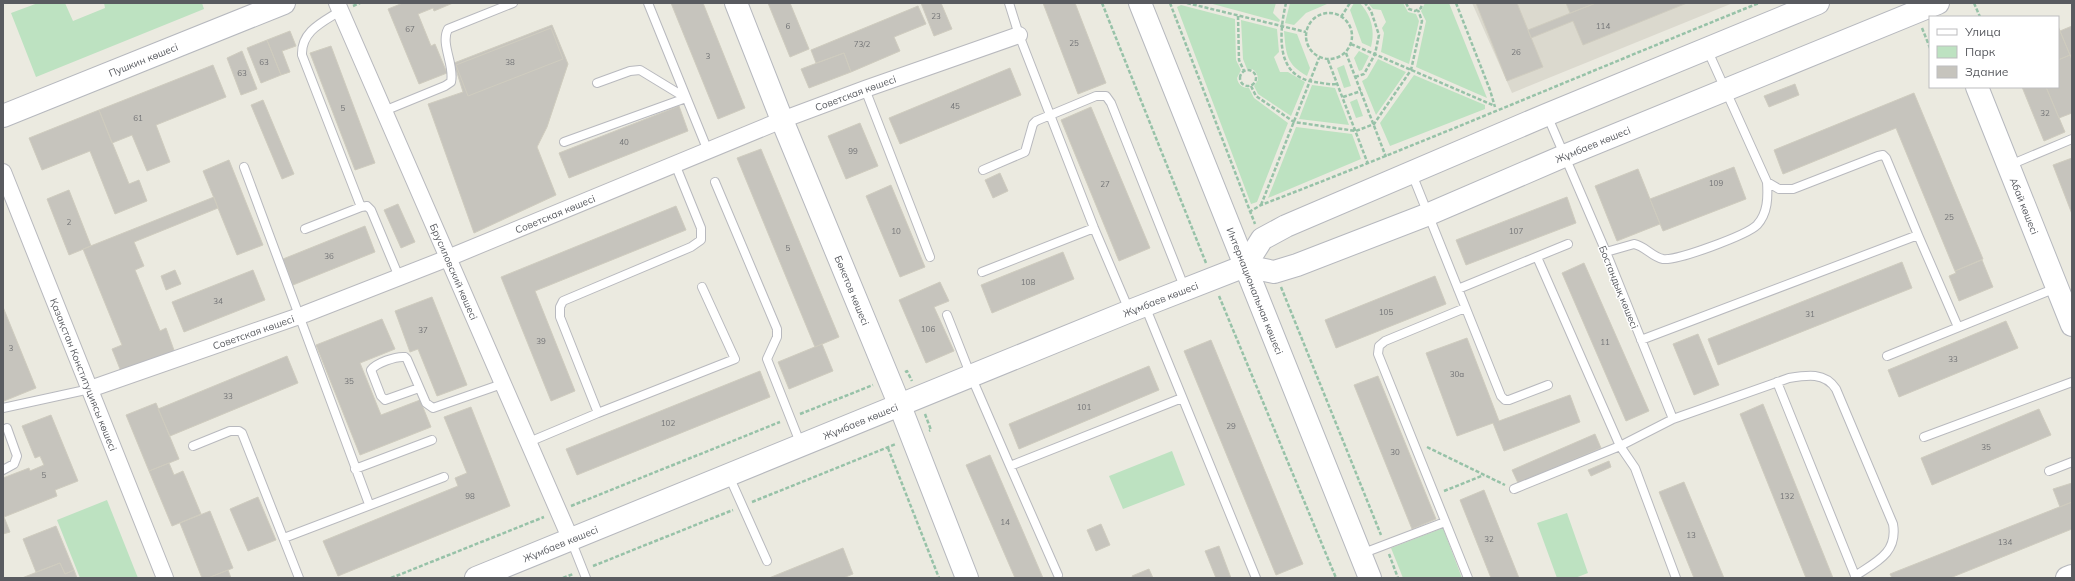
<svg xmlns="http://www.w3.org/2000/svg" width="2075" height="581" font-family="Mulish,sans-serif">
	<rect width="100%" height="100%" fill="#ebeae0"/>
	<path fill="#dbd9ce" d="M1472,3H1733L1512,93Z"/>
	<path fill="#bde2c1" d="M38,3H65L73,21L105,8L104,3H202L204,9L36,77L11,13Z
		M1209,3H1276L1273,13L1280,20L1279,22Z
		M1290,3H1345L1327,4L1306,13L1294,25L1285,23Z
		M1354,3H1360C1372,17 1375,30 1371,47L1362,43L1350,10Z
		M1368,3H1403L1408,12L1416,14L1419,21L1409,64L1381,52L1384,33L1382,28L1386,22L1381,10L1373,9Z
		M1425,3H1449L1487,98L1416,67L1426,21L1421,11Z
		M1181,5L1235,19L1236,60L1241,70L1237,78C1238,85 1243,88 1249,88L1254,98L1288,123L1257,202L1251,204L1177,7Z
		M1241,20L1277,29L1279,52L1274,57L1280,72H1288L1305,82L1291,116L1258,94L1254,86L1258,80C1258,73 1254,68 1247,69L1243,59Z
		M1284,31L1297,34L1310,68L1307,76C1286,64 1286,54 1284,31Z
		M1359,51L1369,56L1362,70L1359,71L1354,58Z
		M1378,59L1406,72L1376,115L1362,81L1367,78Z
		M1344,65L1351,86L1344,88L1337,68Z
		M1414,75L1485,105V109L1390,146L1380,123Z
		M1312,85L1335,88L1349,125L1299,119Z
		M1357,99L1363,116L1356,118L1350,102Z
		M1296,127L1352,134L1361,159L1268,198Z
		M1172,451L1185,485L1123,509L1109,476Z
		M107,500L138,578H80L57,520Z
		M1567,513L1588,573L1575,578H1557L1537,523Z
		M1443,528L1462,578H1403L1391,548Z"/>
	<path fill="#c6c4bd" stroke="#cfccbf" d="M403,3H453L434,11L433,8L418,14L431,46L435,44L447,73L419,84L388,9Z
		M671,3H703L745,108L718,119Z
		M768,3H790L809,49L790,57Z
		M921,3H941L952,29L934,36Z
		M1043,3H1075L1106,83L1078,94Z
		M1476,3H1517L1543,67L1507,81Z
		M1566,3H1596L1570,13Z
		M1596,3H1687L1583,45L1573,21L1531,38L1528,30Z
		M918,6L926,24L894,37L900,51L851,72L844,53L816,63L811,50Z
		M552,25L568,64L547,127L537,147L556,195L474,233L428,104L463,92L454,63Z
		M2058,26L2070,55L2058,60Z
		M2072,26V55H2070L2060,31Z
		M551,28L563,59L468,96L456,65Z
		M290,31L296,46L282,51L290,72L281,75L267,40Z
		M267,40L281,75L261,83L247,48Z
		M331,46L375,163L355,170L310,53Z
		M242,51L257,89L241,95L227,58Z
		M844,53L851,72L809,88L801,69Z
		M2070,55L2072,60V113L2059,118L2046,87H2058V60Z
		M213,65L226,97L156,125L170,162L147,171L132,135L112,143L99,110Z
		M1010,68L1021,95L900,144L889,118Z
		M1795,84L1799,95L1769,107L1764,96Z
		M2022,87H2046L2065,132L2044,141Z
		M1914,93L1983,259L1955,271L1896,128L1783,174L1774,150Z
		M263,100L294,174L282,179L251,105Z
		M679,106L688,131L569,178L559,153Z
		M1091,107L1150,248L1119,261L1061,120Z
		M99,110L129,184L139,180L147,201L115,214L90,151L42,170L29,138Z
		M860,123L878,166L846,179L828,136Z
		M761,149L839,337L815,347L737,158Z
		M2072,158V214L2053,165Z
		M229,160L263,245L237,255L203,171Z
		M1734,167L1746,199L1663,231L1650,199Z
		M1638,169L1660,224L1617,241L1595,186Z
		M1000,173L1008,191L993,198L985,180Z
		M891,185L925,267L900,277L866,196Z
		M69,190L91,246L69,255L47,199Z
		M214,197L218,208L134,242L144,266L135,270L160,331L166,328L175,353L122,374L112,349L122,345L83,249Z
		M1567,197L1576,223L1466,265L1456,240Z
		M398,204L415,242L401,248L384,210Z
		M676,206L686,230L535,291L575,391L551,401L501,277Z
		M365,226L375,252L293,285L283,259Z
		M1063,252L1074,279L992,313L981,285Z
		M1982,260L1993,287L1959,301L1949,276L1956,273L1955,271Z
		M1902,262L1912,288L1718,365L1708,339Z
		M1584,263L1649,411L1626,421L1562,273Z
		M175,270L181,284L166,290L161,276Z
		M253,270L265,300L184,332L172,302Z
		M1435,276L1446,304L1336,348L1325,320Z
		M940,282L949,301L934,307L954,351L926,363L899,300Z
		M432,297L467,385L437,396L418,349L410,352L395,311Z
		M3,307L36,388L4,401L3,399Z
		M382,319L395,349L360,363L381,415L420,400L431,427L360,455L316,345Z
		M2006,321L2018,348L1899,397L1888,370Z
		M1698,334L1719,385L1694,395L1673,344Z
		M1467,338L1499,421L1570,395L1580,422L1504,451L1493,423L1457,436L1426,353Z
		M1211,340L1303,564L1276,575L1184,351Z
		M822,344L833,371L789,389L778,362Z
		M287,356L298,383L170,436L158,409Z
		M1149,366L1159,390L1019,449L1009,424Z
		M760,371L770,397L577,475L566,449Z
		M1378,376L1436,519L1412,529L1354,385Z
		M156,403L179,459L149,471L126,415Z
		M1763,404L1833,578H1806L1740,414Z
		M471,407L510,506L338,576L323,541L458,486L455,478L467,473L444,417Z
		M2039,409L2051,435L1932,485L1921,458Z
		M51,415L78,481L55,490L57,496L4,517L10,532L3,534V478L29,468L30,471L44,465L40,456L35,458L22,426Z
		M1595,434L1601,448L1518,483L1512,470Z
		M990,455L1043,578H1015L966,465Z
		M1609,461L1611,467L1591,476L1588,470Z
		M169,463L174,475L183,471L201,514L172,526L149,471Z
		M1684,482L1724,578H1694L1659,492Z
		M2072,483V502L2060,507L2053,489Z
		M1484,490L1519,578H1491L1460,500Z
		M258,497L276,540L248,551L230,509Z
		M2072,502V529L1950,578H1892L1890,574Z
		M210,511L233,568L208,578H202L180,523Z
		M1101,524L1110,545L1096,551L1087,530Z
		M56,526L74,570L65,574L60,563L36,572L23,539Z
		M1219,546L1231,578H1216L1205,551Z
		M843,548L853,574L843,578H769Z
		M60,563L65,574L74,570L77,578H22Z
		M1149,569L1153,578H1133L1132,576Z
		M228,570L231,578H208Z"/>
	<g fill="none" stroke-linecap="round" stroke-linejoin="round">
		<g stroke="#b8b9be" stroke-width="10">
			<path id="lane" d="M648,3L708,151
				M1009,3L1019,35L1094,228L1129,310
				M340,11C323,22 301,31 302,55L361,207L367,206L371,210L399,277
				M597,83L630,71L640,70L686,98
				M865,89L930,257
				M384,111L445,86L451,82C455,65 440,44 448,29L513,3
				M1547,115L1606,252L1673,419
				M564,142L686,98
				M2010,165L2072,139
				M244,167L369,504
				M983,170L1025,152L1033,124L1036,121L1096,96H1106L1111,103L1185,289
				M1412,174L1501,396L1505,400H1509L1548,385
				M715,182L777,329V337L767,359L801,445
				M1767,182L1779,189H1793L1878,156L1883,155L1886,158L1918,235
				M305,229L361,207
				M1606,252L1634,244C1645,246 1652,257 1663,259C1677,261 1747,235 1757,225C1768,213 1768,197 1767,182L1707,49
				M1537,257L1620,446L1635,468L1676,578
				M982,272L1094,228
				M1458,289L1568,244
				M1145,306L1256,578
				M1465,308L1385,341L1379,346L1378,354L1468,578
				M947,315L971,376L1010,466L1182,398
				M1641,340L1918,235L1958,327
				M1887,356L2056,288
				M1777,382L1856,578
				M419,388L385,400L381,396L371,370C376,363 396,356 405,357L407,359L426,403L433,408L502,384
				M3,408L90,389
				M598,413L735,359L702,287
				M1924,437L2072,382
				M529,442L598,413L560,317V307L563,301L691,247L701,240V228L675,164
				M193,446L230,431H239L242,433L299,578
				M1010,466L1058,575
				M355,469L432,440
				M3,470L14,464L17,456L7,428
				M2049,471L2072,462
				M729,476L767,561
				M1514,489L1620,446L1673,419L1789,378C1807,375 1825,372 1836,389L1893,524C1898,553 1876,562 1855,576
				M284,538L444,477
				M571,540L586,578
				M1361,554L1445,522"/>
		</g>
		<g stroke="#b8b9be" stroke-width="18">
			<g id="street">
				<path id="s1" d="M337,3L571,540"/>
				<path id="s2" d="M3,172L165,578"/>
				<path id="s3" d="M90,389L305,314L448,258L782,120L865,89L1019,35"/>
			</g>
		</g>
		<g stroke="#b6b8be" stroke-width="24">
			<g id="secondary">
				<path id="s4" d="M736,3L782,120L900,406L967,578"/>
				<path id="s5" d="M1140,3L1370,578"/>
				<path id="s6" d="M1977,87L2072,325"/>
				<path id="s7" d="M3,116L284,3"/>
				<path d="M1245,266L1262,239L1286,226L1546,115L1818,3"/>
				<path id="s8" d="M476,578L1130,311L1245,266L1274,272L1297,265L1429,214L1564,156L1938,3"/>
				<path d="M2067,578L2072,576"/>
			</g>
		</g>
		<path stroke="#97c2a8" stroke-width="2.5" stroke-dasharray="4 2" stroke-linecap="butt" d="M1102,3L1206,263
			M1170,3L1255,224
			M1187,3L1306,32
			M1286,3C1279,33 1275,77 1315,82C1322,83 1331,85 1337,84
			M1406,3L1409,9L1415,11L1421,8L1422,3
			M1456,3L1490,90L1495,107
			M1974,3L1980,17
			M353,6L360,3
			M1306 36a23 23 0 1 1 46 0a23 23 0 1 1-46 0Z
			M1238,16L1239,60L1244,71
			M1341,17L1350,3
			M1922,28L1930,48
			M1351,44L1495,106
			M1346,53L1386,157
			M1328,60L1368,164
			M1240 78a8 8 0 1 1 16 0a8 8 0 1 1-16 0Z
			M1355,77L1364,74L1375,54L1379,35L1371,11L1365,3
			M1251,86L1256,96L1294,122L1356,131L1374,124L1411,70L1422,21L1418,10
			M1343,97L1361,91
			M1261,205L1319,58
			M1249,212L1261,205C1428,141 1593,70 1759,3
			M1281,287L1381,535
			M1219,296L1336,578
			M905,372L907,371L912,381
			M800,414L873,385
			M925,414L931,430L929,431
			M1427,447L1505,485
			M888,448L939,578
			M1444,491L1484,475
			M752,502L896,444
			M571,506L780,422
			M1389,554L1398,578
			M593,566L733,510
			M391,578L544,517
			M563,578L573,574"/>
		<use href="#lane" stroke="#fff" stroke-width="8"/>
		<use href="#street" stroke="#fff" stroke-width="16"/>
		<use href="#secondary" stroke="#fff" stroke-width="22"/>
	</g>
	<g text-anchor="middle" stroke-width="3" stroke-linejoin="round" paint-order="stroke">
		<g font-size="8" fill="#747577">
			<text x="936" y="19">23</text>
			<text x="788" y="29">6</text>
			<text x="1603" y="29">114</text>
			<text x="410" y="32">67</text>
			<text x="1074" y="46">25</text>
			<text x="862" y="47">73/2</text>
			<text x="1516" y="55">26</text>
			<text x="708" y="59">3</text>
			<text x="264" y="65">63</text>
			<text x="510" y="65">38</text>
			<text x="242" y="76">63</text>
			<text x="955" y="109">45</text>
			<text x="343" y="111">5</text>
			<text x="2045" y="116">32</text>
			<text x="138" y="121">61</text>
			<text x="624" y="145">40</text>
			<text x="853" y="154">99</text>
			<text x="1716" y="186">109</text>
			<text x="1105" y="187">27</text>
			<text x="1949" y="220">25</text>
			<text x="69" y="225">2</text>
			<text x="896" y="234">10</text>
			<text x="1516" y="234">107</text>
			<text x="788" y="251">5</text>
			<text x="329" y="259">36</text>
			<text x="1028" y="285">108</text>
			<text x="218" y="304">34</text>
			<text x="1386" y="315">105</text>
			<text x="1810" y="317">31</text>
			<text x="928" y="332">106</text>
			<text x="423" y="333">37</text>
			<text x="541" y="344">39</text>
			<text x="1605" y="345">11</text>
			<text x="11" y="351">3</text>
			<text x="1953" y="362">33</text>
			<text x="1457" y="377">30а</text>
			<text x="349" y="384">35</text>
			<text x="228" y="399">33</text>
			<text x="1084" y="410">101</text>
			<text x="668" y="426">102</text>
			<text x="1231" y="429">29</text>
			<text x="1986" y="450">35</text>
			<text x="1395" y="455">30</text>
			<text x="44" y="478">5</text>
			<text x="470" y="499">98</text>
			<text x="1787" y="499">132</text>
			<text x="1005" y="525">14</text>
			<text x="1691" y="538">13</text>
			<text x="1489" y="542">32</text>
			<text x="2005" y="545">134</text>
		</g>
		<g font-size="10" fill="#595b60" stroke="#fff">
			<text dy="4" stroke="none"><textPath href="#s7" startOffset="151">Пушкин көшесі</textPath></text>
			<text dy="4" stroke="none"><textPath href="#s3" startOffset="821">Советская көшесі</textPath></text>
			<text dy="4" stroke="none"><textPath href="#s8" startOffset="1203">Жұмбаев көшесі</textPath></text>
			<text dy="4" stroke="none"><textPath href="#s6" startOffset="128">Абай көшесі</textPath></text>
			<text dy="4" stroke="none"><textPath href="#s3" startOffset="497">Советская көшесі</textPath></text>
			<text dy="4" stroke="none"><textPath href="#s1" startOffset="293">Брусиловский көшесі</textPath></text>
			<text transform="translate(1619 287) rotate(68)" y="4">Бостандық көшесі</text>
			<text dy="4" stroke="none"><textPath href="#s4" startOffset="310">Бөкетов көшесі</textPath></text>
			<text dy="4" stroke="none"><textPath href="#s5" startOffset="310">Интернациональная көшесі</textPath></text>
			<text dy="4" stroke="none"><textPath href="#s8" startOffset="739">Жұмбаев көшесі</textPath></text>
			<text dy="4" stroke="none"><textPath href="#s3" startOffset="173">Советская көшесі</textPath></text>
			<text dy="4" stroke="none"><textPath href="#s2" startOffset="218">Қазақстан Конституциясы көшесі</textPath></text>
			<text dy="4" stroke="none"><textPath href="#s8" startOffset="415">Жұмбаев көшесі</textPath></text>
			<text dy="4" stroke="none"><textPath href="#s8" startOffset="91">Жұмбаев көшесі</textPath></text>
		</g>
	</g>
	<rect width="2075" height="581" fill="none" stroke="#595b60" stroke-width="8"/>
	<rect x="1929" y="16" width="130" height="72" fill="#ffffff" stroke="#bdbdbf"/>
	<rect x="1937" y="29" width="20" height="6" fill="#ffffff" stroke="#bdbdbf"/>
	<text x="1965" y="36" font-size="12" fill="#595b60">Улица</text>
	<rect x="1937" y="46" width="20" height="12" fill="#bde2c1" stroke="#bdbdbf"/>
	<text x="1965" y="56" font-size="12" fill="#595b60">Парк</text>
	<rect x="1937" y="66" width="20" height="12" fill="#c6c4bd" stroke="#bdbdbf"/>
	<text x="1965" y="76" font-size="12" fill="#595b60">Здание</text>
</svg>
